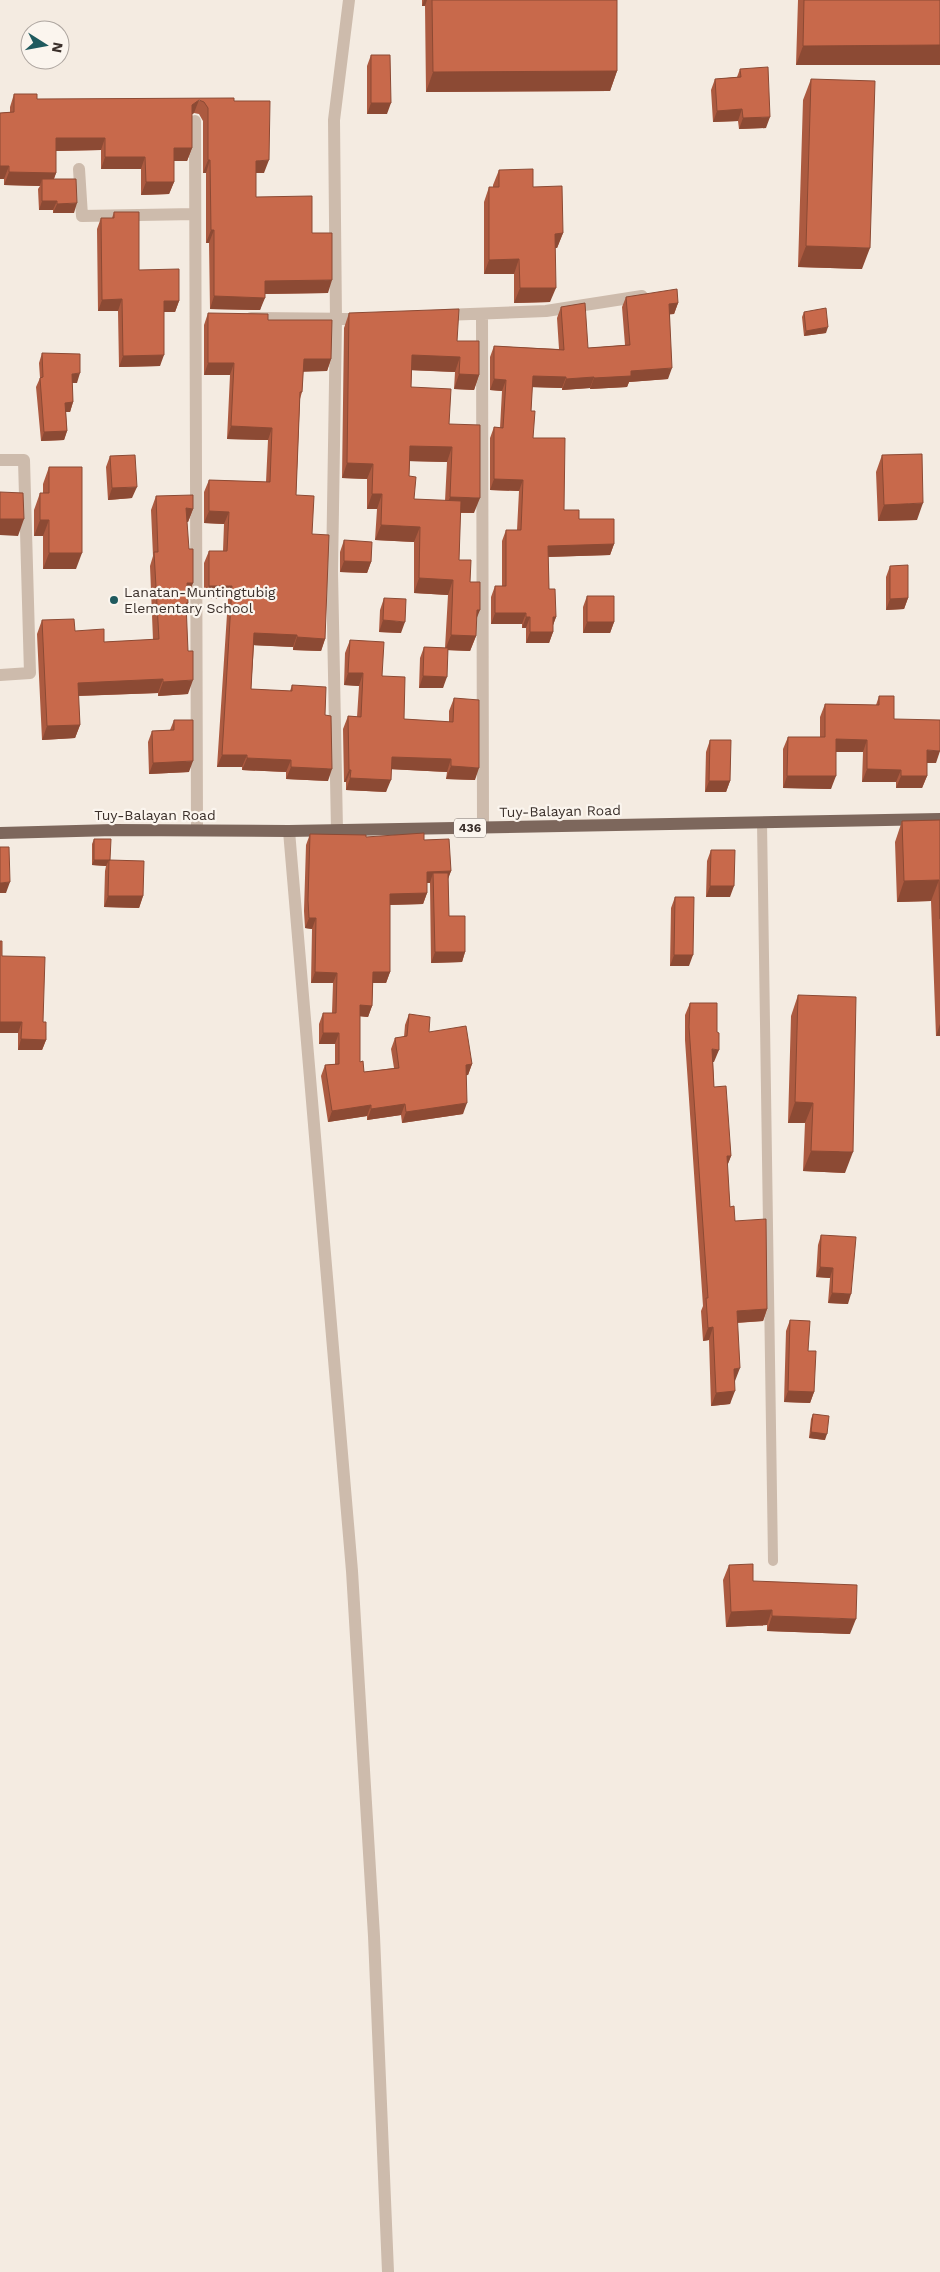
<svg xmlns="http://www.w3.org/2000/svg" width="940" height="2272" font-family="'Work Sans',sans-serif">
	<rect width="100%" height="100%" fill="#f4ebe1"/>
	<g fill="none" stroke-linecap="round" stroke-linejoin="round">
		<path stroke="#cdbbac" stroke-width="10" d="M762,822L773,1561"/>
		<path stroke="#cdbbac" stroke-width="12" d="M195,121L197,830
			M79,169L82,216L195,214
			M482,314L483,827
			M444,315L546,311L642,296
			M251,318L364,319
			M0,460H24L30,673L0,675
			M337,830L332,571L336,320L334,120L349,0
			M289,831L352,1571L374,1936L388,2272"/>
		<path stroke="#7d675c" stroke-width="12" d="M0,833L114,830L289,831L940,819"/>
	</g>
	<path fill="#ac5a40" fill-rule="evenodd" d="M422,0H617V71L610,91L426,92L425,6H422Z
		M798,0H940L934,65H796Z
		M371,55L387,114H367V66Z
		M740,69L766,128L739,129L738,121L713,122L711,90L715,79L737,77Z
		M811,79L862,269L798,267L803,100Z
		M14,94L37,99L234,101L264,173H256V197L312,233L328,293L265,294L260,310L210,309L209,243H206V173H203V121L199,114L194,113L192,114V148L187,161H174V182L169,194L141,195V169H101V150L56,151V173L54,179L74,213H53V210H39L38,189L40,186L4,185V179H0V113L10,112V107Z
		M499,170L533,187L563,233L557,248H555L550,302L514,303V274H484V202L489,187H493V185Z
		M114,212L139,270L179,301L175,312H164L160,366L119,367L118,311H98L97,229L101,218H112Z
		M626,297L678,303L674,314H670L668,379L629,382L627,387L590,389V388L562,390V388L532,387L531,411L533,438L564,510L579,519L614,544L610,555L548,557L549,589L556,617L553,625V632L549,643H526V628H522V624H491V597L495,586H502V541L506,530H517L519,491L490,490V438L494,427L500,428L502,391L490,390V357L494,346L559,349L557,318L561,307L588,348L625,345L622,307Z
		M804,312L826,333L804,336L802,317Z
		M208,313L268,320L331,359L327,371H303L302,392L300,399L296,495L312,534L325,639L321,651L293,650V647L254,645L251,689L290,691L292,685L325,715L328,781L286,779V772L242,770V767H217L228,599L204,598V563L209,551H223L224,524L204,523V492L209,480L266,482L268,440L227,439L230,375H204V325Z
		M349,313L457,341L479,375L474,390L454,389L455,372L412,370L411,387L449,424L474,513H460L459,560L470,582L476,619V636L470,651L448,650L443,688H419L420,658L424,647L445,648L448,595L414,593V542L375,540L377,509H367V479L342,478L344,328ZM410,461L447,462L445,501L414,499L409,476Z
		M42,353L77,383H72L73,402L70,412H66L67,431L64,440L41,441L36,387L40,378L39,363Z
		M882,455L917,520L878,521L876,472Z
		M110,456L132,498L108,500L106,467Z
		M49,467L76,569H43V536H34V510L40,493H43V484Z
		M156,496L193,509L188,522H187L188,603L186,608L188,694L158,696V693L78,696L80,725L75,738L42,740L37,634L42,620L104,642L153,640L150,566L153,556L151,510Z
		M344,540L371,562L367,573L340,572V552Z
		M890,566L908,598L904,609L886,610V577Z
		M587,596L614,622L610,633H583V607Z
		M384,598L401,633L379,632L380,610Z
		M350,640L382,676L404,719L449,722V711L454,698L475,780L446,779L447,772L391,769L386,792L346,790V782H344L343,729L348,716L357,717L359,686L344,685L345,653Z
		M879,696L894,719L936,763H927V776L922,788H896V782H862L863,752H836L831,789L783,788V749L788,737H820V717L825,704L876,705Z
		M174,720L189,772L149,774L148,742L152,731L170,730Z
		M710,740L730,781L726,792H705L706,752Z
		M940,820V1036H936L931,901L897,902L895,842L902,821Z
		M310,834L424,840L451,871L448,878L449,916L465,952L462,962L431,963L430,883H427V893L423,904L390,905V972L386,983H373L372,1006L368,1017L360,1016V1062L364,1072L394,1068L391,1049L395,1038L404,1037L405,1025L409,1014L429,1032L472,1064L468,1075H466L463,1114L402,1123L401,1115L367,1120V1116L328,1122L321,1076L325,1065L335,1064V1044H319V1024L323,1013H332L333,983H311L312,929L305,928L304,911L306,845Z
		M94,839L110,860L143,896L139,908L104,907L105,871L106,866L92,865V844Z
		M711,850L730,897H706L707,861Z
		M675,897L689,966H670L671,908Z
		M0,941L2,956L43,1022L46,1040L42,1050H18V1033H0Z
		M798,995L845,1173L803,1171L805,1123H788L791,1016Z
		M690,1003L714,1062H713L714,1087L731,1156L727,1166L730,1207L767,1309L763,1321L737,1323L735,1381L730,1404L711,1406L709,1340L703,1341L701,1311L703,1306L685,1040V1015Z
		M821,1235L848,1304L828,1303L830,1278L816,1277L818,1245Z
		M790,1320L808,1351L814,1392L810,1403L784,1402L786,1331Z
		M813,1414L825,1440L809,1438L811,1419Z
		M729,1565L753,1581L850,1634L767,1631V1625L726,1627L723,1580Z"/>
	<path fill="#8c4a34" d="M424,0H427L425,6H422Z
		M940,45V65H796L803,46Z
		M617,71L610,91L426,92L433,72Z
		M199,100L194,113L188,117L192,105Z
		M371,103H391L387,114H367Z
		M742,109L738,121L713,122L717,111Z
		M770,117L766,128L739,129L743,118Z
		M56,138H105L101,150L51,151Z
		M174,148H192L187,161H169Z
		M105,157H145L141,169H101Z
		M208,160H210L206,173H203Z
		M269,160L264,173H251L256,161Z
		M0,166H9L4,179H0Z
		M9,172L56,173L51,186L42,179L40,186L4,185Z
		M146,182H174L169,194L141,195Z
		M42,201H57L53,210H39Z
		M77,203L74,213H53L57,204Z
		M211,230H214L209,243H206Z
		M563,233L557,248H549L555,234Z
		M806,246L870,248L862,269L798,267Z
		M519,259L514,274H484L489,260Z
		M332,280L328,293L260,294L265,281Z
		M520,288H556L550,302L514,303Z
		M214,296L265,298L260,310L210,309Z
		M122,299L118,311H98L102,300Z
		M164,301H179L175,312H160Z
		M678,303L674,314L665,315L669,304Z
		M828,327L826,333L804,336L806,331Z
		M164,355L160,366L119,367L123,356Z
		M412,355L460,357L455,372L406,370Z
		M304,359H331L327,371L299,372Z
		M208,363H234L230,375H204Z
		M672,368L668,379L629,382L627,387L590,389L594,378L631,371Z
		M80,373L77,383H68L72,374Z
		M459,374L479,375L474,390L454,389Z
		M533,376L566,377L562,388L529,387Z
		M594,377L590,388L562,390L566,379Z
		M494,379L506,380L502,391L490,390Z
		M73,402L70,412H62L65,403Z
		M231,426L272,428L268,440L227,439Z
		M67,431L64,440L41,441L44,432Z
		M410,446L452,447L447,462L405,461Z
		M347,463L373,464L367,479L342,478Z
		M494,479L523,480L519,491L490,490Z
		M137,487L132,498L108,500L112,488Z
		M372,494H382L377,509H367Z
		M450,497L480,498L474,513L444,512Z
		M923,503L917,520L878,521L884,505Z
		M186,508L193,509L188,522H182Z
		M209,511L229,512L224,524L204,523Z
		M0,519H24L18,536L0,535Z
		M40,520H49L43,536H34Z
		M381,525L420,527L414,542L375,540Z
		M614,544L610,555L544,557L548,546Z
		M49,553H82L76,569H43Z
		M344,561L371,562L367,573L340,572Z
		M419,578L453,580L448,595L414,593Z
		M187,583H193L188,597Z
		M209,586H232L228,599L204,598Z
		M908,598L904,609L886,610L890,599Z
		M477,610H480L474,625Z
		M495,613H526L522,624H491Z
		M526,617H530L526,628H522Z
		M553,617H556L552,628Z
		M383,620L405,622L401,633L379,632Z
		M587,622H614L610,633H583Z
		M530,632H553L549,643H526Z
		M254,633L297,635L293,647L250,645Z
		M451,635L476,636L470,651L445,650Z
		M297,637L325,639L321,651L293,650Z
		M348,673H363L359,686L344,685Z
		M423,676L447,677L443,688H419Z
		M163,679L158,693L73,696L78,683Z
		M193,680L188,694L158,696L163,682Z
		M80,725L75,738L42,740L47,726Z
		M836,739L867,740L863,752H832Z
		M927,750L940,751L936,763H923Z
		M222,755H247L242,767H217Z
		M392,757L451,759L447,772L387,769Z
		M247,758L291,760L286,772L242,770Z
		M193,761L189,772L149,774L153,763Z
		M451,766L479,768L475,780L446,779Z
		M291,767L332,769L328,781L286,779Z
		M867,769L901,770L896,782H862Z
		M349,770H351L346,782H344Z
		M787,776H836L831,789L783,788Z
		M901,776H927L922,788H896Z
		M350,778L391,780L386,792L346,790Z
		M709,781H730L726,792H705Z
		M94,860H109L106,866L92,865Z
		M451,871L447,882L433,873L430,883H423L427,872Z
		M939,880L931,901L897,902L904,881Z
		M10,882L6,893H0V883Z
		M710,886H734L730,897H706Z
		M427,893L423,904L386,905L390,894Z
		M108,896H143L139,908L104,907Z
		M309,918H316L312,929L305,928Z
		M435,952H465L462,962L431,963Z
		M674,955H693L689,966H670Z
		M315,972L337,973L333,983H311Z
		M373,972H390L386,983H369Z
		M360,1005L372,1006L368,1017L356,1016Z
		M0,1022H22L18,1033H0Z
		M940,1024V1036H936Z
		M323,1033H339L335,1044H319Z
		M21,1039L46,1040L42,1050H18Z
		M712,1049L719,1050L714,1062H707Z
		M472,1064L468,1075L462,1076L466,1065Z
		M795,1102L813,1103L805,1123H788Z
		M467,1103L463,1114L402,1123L406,1112Z
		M405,1104L401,1115L367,1120L371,1109Z
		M371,1105L367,1116L328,1122L332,1111Z
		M811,1151L853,1152L845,1173L803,1171Z
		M727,1156H731L726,1169Z
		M820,1267L833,1268L830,1278L816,1277Z
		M832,1293L851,1294L848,1304L828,1303Z
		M767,1309L763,1321L732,1323L737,1311Z
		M713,1327L709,1340L703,1341L708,1328Z
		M740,1368L735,1381L729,1382L734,1369Z
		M735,1391L730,1404L711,1406L716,1393Z
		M788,1391L814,1392L810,1403L784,1402Z
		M811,1432L827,1434L825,1440L809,1438Z
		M772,1610L767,1625L726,1627L731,1612Z
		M772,1616L856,1619L850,1634L767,1631Z"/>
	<path fill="#c8694b" stroke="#8c4a34" d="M432,0H617V71L433,72Z
		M804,0H940V45L803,46Z
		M371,55H390L391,103H371Z
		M768,67L770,117L743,118L742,109L717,111L715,79L741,77L740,69Z
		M811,79L875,81L870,248L806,246Z
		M14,94H37V99L234,98V101H270L269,160L256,161V197L312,196V233H332V280L265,281V298L214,296V230H211L210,160H208V108L204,102L199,100L192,105V148H174V182H146L145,157H105V138H56V173L9,172V166H0V113L14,112Z
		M533,169V187L562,186L563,233L555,234L556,288H520L519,259L489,260V187H499V170Z
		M42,179H76L77,203L57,204V201H42Z
		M114,212H139V270L179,269V301H164V355L123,356L122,299L102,300L101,218H114Z
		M677,289L678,303L669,304L672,368L631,371V376L594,378V377L566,379V377L533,376L531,411H535L533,438H565L564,510H579V519H614V544L548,546L549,589H555L556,617H553V632H530V617H526V613H495V586H506V530H521L523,480L494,479V427L503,428L506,380L494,379V346L564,350L561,307L585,303L588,348L630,345L626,297Z
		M826,308L828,327L806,331L804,312Z
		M459,309L457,341H479V375L459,374L460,357L412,355L411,387L451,389L449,424L480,425V498L450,497L452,447L410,446L409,476L416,477L414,499L461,501L459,560H471L470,582H480V610H477L476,636L451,635L453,580L419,578L420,527L381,525L382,494H372L373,464L347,463L349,313Z
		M208,313L268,314V320H332L331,359H304L302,392H300L296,495L314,496L312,534L329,535L325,639L297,637V635L254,633L251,689L292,691V685L326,687L325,715L331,716L332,769L291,767V760L247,758V755H222L232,586H209V551H227L229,512L209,511V480L270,482L272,428L231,426L234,363H208Z
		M42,353L80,354V373L72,374L73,402L65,403L67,431L44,432L40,378L43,377Z
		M922,454L923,503L884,505L882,455Z
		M135,455L137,487L112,488L110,456Z
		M49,467H82V553H49V520H40V493H49Z
		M0,492L23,493L24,519H0Z
		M193,495V509L186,508L189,549H193V583H187L188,603H186L188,651H193V680L163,682V679L78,683L80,725L47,726L42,620L74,619L75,631L104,629V642L159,639L154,552H158L156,496Z
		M344,540L372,542L371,562L344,561Z
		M908,565V598L890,599V566Z
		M587,596H614V622H587Z
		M384,598L406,599L405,622L383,620Z
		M350,640L384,642L382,676L405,677L404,719L453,722L454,698L479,700V768L451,766V759L392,757L391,780L350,778L351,770H349L348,716L361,717L363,673H348Z
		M424,647L448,648L447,677L423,676Z
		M879,696H894V719L940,720V751L927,750V776H901V770L867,769V740L836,739V776H787L788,737H825V704L879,705Z
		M174,720H193V761L153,763L152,731L174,730Z
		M710,740H731L730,781H709Z
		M940,820V919L939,880L904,881L902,821Z
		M424,833V840L449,839L451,871L427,872V893L390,894V972H373L372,1006L360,1005V1062L363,1061L364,1072L399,1068L395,1038L407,1036L409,1014L430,1017L429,1032L466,1026L472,1064L466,1065L467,1103L406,1112L405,1104L371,1109V1105L332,1111L325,1065L339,1064V1033H323V1013H336L337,973L315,972L316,918H309L308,900L310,834L366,835V837Z
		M94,839H111L110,860H94Z
		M0,847H9L10,882L0,883Z
		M711,850H735L734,886H710Z
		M109,860L144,861L143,896H108Z
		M433,873H448L449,916H465V952H435Z
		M675,897H694L693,955H674Z
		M0,941H2V956L45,957L43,1022H46V1040L21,1039L22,1022H0Z
		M798,995L856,997L853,1152L811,1151L813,1103L795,1102Z
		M690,1003H717V1032L719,1033V1050L712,1049L714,1087L726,1086L731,1156H727L730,1207L734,1206L735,1221L766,1219L767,1309L737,1311L740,1368L734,1369L735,1391L716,1393L713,1327L708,1328L706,1298H708L689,1027Z
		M821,1235L856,1237L851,1294L832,1293L833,1268L820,1267Z
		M790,1320L810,1321L808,1351H816L814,1392L788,1391Z
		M813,1414L829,1416L827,1434L811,1432Z
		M753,1564V1581L857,1585L856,1619L772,1616V1610L731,1612L729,1565Z"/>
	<circle fill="#1f5a5e" stroke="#fbf5ee" stroke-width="2" cx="114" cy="600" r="5"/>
	<g text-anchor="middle" stroke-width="4.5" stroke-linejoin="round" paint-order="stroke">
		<rect fill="#fbf5ee" stroke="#756b66" stroke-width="1" x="454" y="818.5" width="32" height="19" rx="4"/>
		<g font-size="12" font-weight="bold" fill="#3b302b">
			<text x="470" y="832">436</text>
		</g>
		<g font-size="14" fill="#3b302b" stroke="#fbf5ee" text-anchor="start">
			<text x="124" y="597">Lanatan-Muntingtubig<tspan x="124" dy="16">Elementary School</tspan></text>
		</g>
		<g font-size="14" fill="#3b302b" stroke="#fbf5ee">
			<text transform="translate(560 811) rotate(-1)" y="5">Tuy-Balayan Road</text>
			<text x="155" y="820">Tuy-Balayan Road</text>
		</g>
	</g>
	<g transform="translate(45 45) rotate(101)"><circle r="24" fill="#fbf5ee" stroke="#aea6a0"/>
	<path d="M0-4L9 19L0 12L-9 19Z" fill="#1f5a5e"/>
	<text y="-8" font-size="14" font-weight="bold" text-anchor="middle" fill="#3b302b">N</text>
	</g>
</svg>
